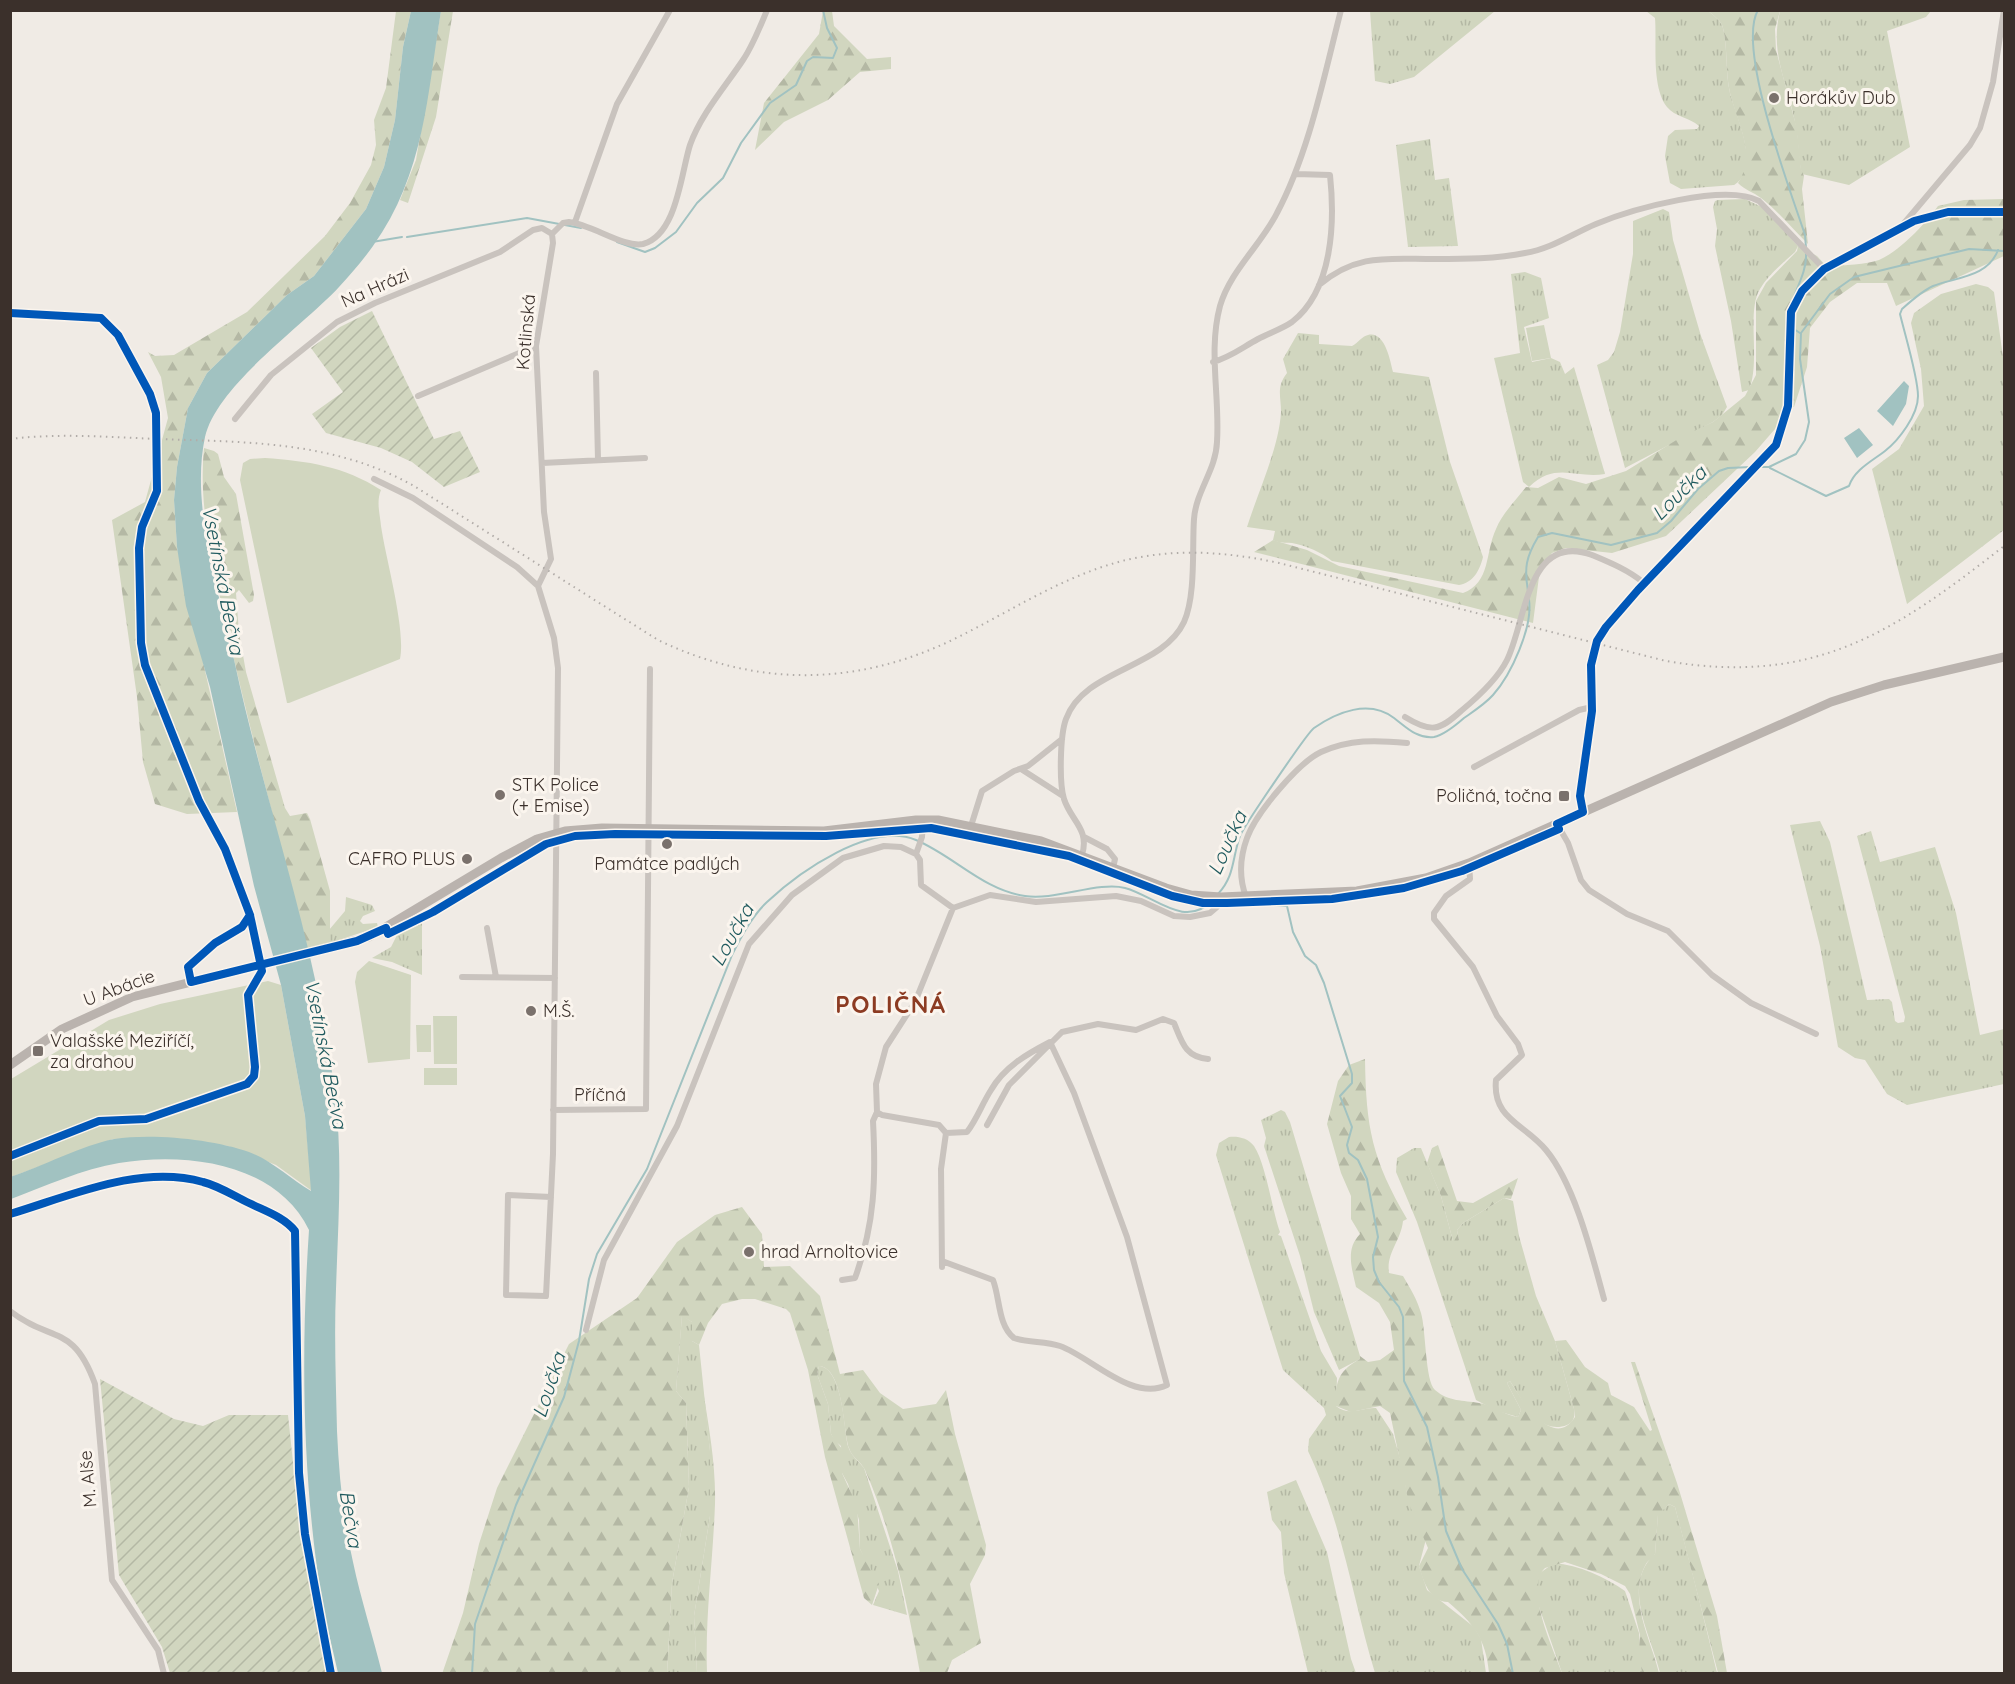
<svg xmlns="http://www.w3.org/2000/svg" width="2015" height="1684" font-family="Quicksand,sans-serif">
	<defs>
		<pattern id="grass-tufts" width="24" height="20" patternUnits="userSpaceOnUse" patternTransform="scale(1.5)"><rect width="24" height="20" fill="#d1d6bf"/><path d="M3 7l-1-3M5 7V3M7 7l1-3M15 17l-1-3M17 17v-4M19 17l1-3" fill="none" stroke="#b4b8a4"/></pattern>
		<pattern id="forest-firs" width="22" height="20" patternUnits="userSpaceOnUse" patternTransform="scale(1.5)"><rect width="22" height="20" fill="#d1d6bf"/><path d="M5 1l3.5 6h-7zM16 11l3.5 6h-7z" fill="#b4b8a4"/></pattern>
		<pattern id="garden-furrows" width="10" height="10" patternUnits="userSpaceOnUse" patternTransform="scale(1.5)"><rect width="10" height="10" fill="#d1d6bf"/><path d="M-1 1l2-2M0 10L10 0M9 11l2-2" fill="none" stroke="#b4b8a4"/></pattern>
	</defs>
	<rect width="100%" height="100%" fill="#f0ebe5"/>
	<path fill="url(#grass-tufts)" d="M1370,11V10L1495,11L1414,77L1390,84L1375,81Z
		M1646,11H1708C1713,15 1722,21 1723,28C1728,49 1725,72 1730,93C1736,117 1762,168 1734,185L1681,189L1670,183L1665,156L1668,136L1675,130L1697,129L1699,126C1689,117 1675,117 1667,107C1651,87 1657,42 1655,18Z
		M1780,11H1931L1926,17L1887,31L1910,147L1849,185L1802,174C1798,159 1799,143 1796,128C1789,85 1769,55 1780,11Z
		M1430,139L1435,180L1449,178L1458,246L1408,247L1396,145Z
		M1745,199L1762,207L1798,246L1795,252C1783,263 1768,275 1760,289C1746,312 1761,360 1749,390L1742,392L1731,321L1715,246L1717,229L1713,207L1715,201L1718,200Z
		M1663,209L1669,212L1673,240L1701,336L1727,407L1722,415L1713,422L1625,468L1597,365L1608,360L1614,352L1620,332L1633,254V221Z
		M1525,272L1541,278L1549,318L1524,327L1532,362L1551,358L1560,362L1565,374L1574,367L1605,474C1575,479 1556,461 1529,487L1523,482L1494,358L1520,353L1511,274Z
		M1976,284L1988,287L1994,292L2004,364V530L1907,604L1872,469L1899,449L1924,406L1921,369L1911,323L1914,313L1941,294Z
		M1298,333L1319,335V344L1352,346C1358,343 1362,336 1368,335C1385,331 1390,360 1393,372L1429,377L1450,462L1483,557C1480,570 1473,583 1459,585L1332,561C1321,552 1307,546 1292,543C1285,542 1281,544 1273,540L1275,531L1247,527C1258,492 1279,448 1281,412C1281,396 1276,387 1287,373L1283,359Z
		M1820,821L1830,842L1867,1000L1889,999L1892,1002L1895,1021L1898,1023L1904,1022L1905,1017L1857,836L1871,831L1880,862L1935,847L1956,913L1980,1035L2004,1029V1084L1907,1105L1887,1094L1865,1060L1855,1058L1838,1047L1820,946L1790,825Z
		M346,897L372,905L375,911L363,916L360,921L363,924L377,923L378,927L330,943L329,930L345,911Z
		M422,921V975L392,962L372,958L391,947L397,935Z
		M1281,1110L1285,1112L1290,1122L1360,1356V1359L1339,1370L1314,1312L1300,1256L1264,1146L1266,1138L1261,1120Z
		M1229,1137C1238,1136 1248,1138 1254,1146C1266,1164 1272,1210 1280,1232L1278,1235L1281,1236L1321,1351L1337,1378L1336,1406C1349,1417 1362,1407 1376,1408L1393,1434L1403,1469L1407,1494L1426,1539L1419,1566L1427,1590L1474,1627L1481,1639L1486,1673H1375C1353,1600 1342,1522 1308,1451L1309,1439L1326,1415L1324,1408L1283,1370L1216,1155L1219,1143Z
		M1414,1148H1421L1441,1196L1453,1241L1459,1240L1457,1230L1463,1223L1504,1198L1513,1201L1519,1236L1536,1296L1555,1341L1574,1409C1575,1417 1574,1422 1567,1425C1539,1436 1522,1400 1510,1381L1507,1383L1521,1410L1518,1417L1497,1411L1476,1400L1417,1222L1396,1172L1397,1158Z
		M682,1315L692,1322V1341L699,1345L710,1451V1516L694,1616L697,1673L667,1674L672,1583L689,1487L686,1403L676,1391Z
		M819,1366C843,1368 844,1429 848,1446C851,1456 858,1460 864,1468L898,1571L907,1615L873,1605L879,1591L860,1549L859,1520L848,1484L842,1473L841,1446L835,1441L831,1434L828,1404L817,1374Z
		M1296,1480L1327,1552L1351,1659L1356,1673H1308L1284,1573L1281,1532L1272,1520L1267,1492Z
		M1669,1504L1675,1507C1690,1563 1704,1618 1717,1673H1660C1652,1637 1620,1585 1655,1554L1658,1514Z
		M1554,1563C1579,1565 1605,1577 1625,1591L1639,1633L1642,1673H1562L1537,1601L1535,1589L1540,1573Z"/>
	<path fill="url(#forest-firs)" d="M396,11H411L403,47L395,120L384,167L366,209L314,276L287,295L207,373L188,408L177,467L174,500L177,547L237,812L187,814L155,804L143,762L137,697L112,520L145,502L168,418L161,377L148,352L155,356L174,355L247,312L325,236L350,203L371,165L376,145L374,120L386,88Z
		M441,11H453L436,117L408,203L400,200L416,160Z
		M823,11H832L834,26L867,59L891,57V69L860,72L828,100L784,122L755,150L764,103L819,34Z
		M1708,11H1780L1775,29L1776,50L1797,129L1801,169L1804,176L1802,189L1808,244C1793,229 1778,211 1761,198C1753,192 1745,190 1738,183C1757,154 1737,123 1730,93C1725,72 1728,49 1723,28C1722,21 1713,15 1708,11Z
		M2004,199V256L1896,306L1887,283H1857L1830,302L1810,328L1807,367L1794,407L1785,408L1781,422L1755,452L1666,536L1612,553L1566,548L1552,553L1540,569L1533,623L1254,552L1273,540L1307,550L1339,566L1463,593C1491,583 1485,552 1496,529C1502,514 1516,500 1526,487L1538,488L1559,477L1586,484L1626,471L1683,436L1713,422L1745,396L1756,375V301L1766,283L1797,251L1798,246L1817,256L1828,268C1844,264 1866,265 1879,260C1900,251 1925,224 1938,206L1964,200Z
		M204,448L214,451L218,454L224,477L236,494L254,595L253,601L249,603L239,590L236,593L239,633L246,672L285,808L290,816L307,813L310,819L330,891V943L307,948C280,842 251,736 227,629C214,568 198,510 204,448Z
		M1365,1059C1366,1128 1372,1159 1407,1219L1403,1221C1401,1241 1386,1253 1389,1273L1403,1276C1410,1288 1417,1299 1421,1313C1426,1329 1425,1381 1435,1390C1449,1402 1463,1400 1479,1403C1492,1405 1504,1415 1518,1417L1521,1410L1507,1383L1510,1381C1520,1397 1553,1452 1575,1417L1574,1409L1555,1341L1566,1340L1585,1367L1608,1383L1611,1395L1634,1407L1650,1431L1652,1430L1631,1362H1635L1677,1483L1717,1616L1727,1673H1718L1675,1507L1669,1504L1658,1515L1655,1554C1653,1559 1649,1559 1646,1564C1627,1598 1651,1639 1659,1673H1642L1639,1652L1640,1635L1630,1594L1625,1586L1601,1574L1565,1562L1545,1568C1524,1588 1553,1648 1562,1673H1489C1486,1639 1474,1624 1448,1602C1430,1602 1423,1581 1419,1566L1428,1548L1409,1504L1390,1413L1380,1406L1351,1412L1336,1406C1335,1382 1338,1371 1360,1359V1356L1368,1362L1380,1360L1394,1350L1390,1322L1379,1303L1356,1287C1352,1269 1345,1249 1360,1234L1351,1219V1196L1341,1173L1327,1124L1338,1081L1349,1065Z
		M1438,1145L1457,1201L1473,1203L1518,1178L1511,1199L1504,1198L1463,1223L1457,1230L1459,1240L1456,1243L1453,1241L1441,1196L1427,1163L1432,1148Z
		M742,1207L762,1234L764,1267L790,1266L820,1296L840,1374L863,1370L880,1393L903,1409L936,1404L946,1390L955,1434L986,1545L985,1555L970,1584L981,1643L952,1660L947,1673H920C908,1607 893,1533 865,1470C861,1461 852,1458 849,1448C843,1431 844,1368 819,1366L817,1374L828,1404L831,1434L845,1453L842,1473L857,1506L860,1549L879,1584L872,1605L864,1598L825,1457L808,1370L790,1313L786,1309L755,1299H742L722,1304L708,1323L699,1345L692,1341V1322L682,1316L676,1391L686,1403L689,1487L672,1583L667,1673L442,1674L463,1613L479,1544L497,1488L569,1344L637,1298L677,1242L715,1215Z
		M703,1390C709,1428 716,1466 715,1504C713,1561 705,1616 707,1673L697,1674L694,1616L710,1516V1451Z"/>
	<path fill="#d1d6bf" d="M1544,325L1551,358L1532,361L1526,328Z
		M265,458C307,461 344,466 381,490C376,502 380,514 381,526C386,560 406,629 400,659L289,703H287L240,480L243,463L250,459Z
		M369,961L411,975L410,1059L368,1063L355,982L357,972Z
		M268,981L281,985L305,1116L312,1191L276,1165L228,1146L157,1138L113,1139L11,1177V1079L109,1020L160,1004Z
		M433,1016H457V1064H434Z
		M416,1025H431V1052H417Z
		M424,1068H457V1085H424Z"/>
	<path fill="url(#garden-furrows)" d="M372,311L434,439L460,431L480,472L444,487L412,462L381,448L326,433L312,414L343,392L311,348L340,327Z
		M100,1379L174,1419L203,1426L229,1415H288L302,1547L328,1673H170L162,1647L119,1575Z"/>
	<path fill="#a1c2c1" d="M411,11H441C427,95 425,173 373,246C363,260 351,274 339,287C303,326 217,385 205,437C190,507 220,595 235,664C266,808 318,948 335,1095C343,1159 338,1224 336,1289C334,1336 336,1384 337,1431C339,1475 343,1519 353,1562C361,1600 373,1636 382,1673H338C332,1645 324,1617 320,1589C302,1470 301,1349 309,1230C276,1162 185,1152 119,1163C83,1169 45,1186 11,1199L10,1177C41,1167 83,1145 114,1139C152,1133 213,1139 249,1152C273,1161 290,1179 311,1191L305,1116L281,985L254,886L210,687L186,606L177,547L174,500L177,467L188,408L207,373L287,295L314,276L366,209L384,167L395,120L403,47Z
		M1904,381L1909,386L1906,404L1893,426L1877,411Z
		M1859,428L1873,445L1857,458L1844,438Z"/>
	<g fill="none" stroke-linecap="round" stroke-linejoin="round">
		<path stroke="#a1c2c1" stroke-width="2" d="M1758,10C1736,48 1791,192 1805,235L1806,248
			M407,237L527,218L581,228
			M372,242L402,237
			M617,242L645,252L655,248L676,232L697,203L723,178L741,143L770,103L796,85L807,61L813,57L833,58L837,48L827,28L823,10
			M1790,308C1795,290 1807,272 1806,254
			M1788,316L1786,324L1800,333
			M1757,467H1769L1796,454L1805,440L1809,422L1800,359L1801,333L1830,294L1854,277L1969,249L2004,251
			M1770,468L1826,496L1849,486C1854,470 1872,461 1885,451C1899,440 1918,415 1918,396C1918,377 1905,335 1900,314L1902,309C1911,301 1922,291 1933,286C1957,277 1988,277 1998,250
			M2004,567V572
			M1528,591C1524,568 1526,557 1538,537L1552,533L1611,545L1657,533L1671,521L1698,489L1719,471L1728,468L1751,467
			M1218,894C1235,876 1232,858 1240,836C1244,826 1307,733 1314,728C1337,712 1369,699 1394,718C1406,727 1417,739 1434,737C1444,735 1456,725 1464,718C1474,711 1485,704 1493,695C1511,675 1533,627 1529,600
			M1250,899L1261,904L1287,906L1293,932L1305,956L1316,965L1324,983L1352,1074V1083L1340,1096L1352,1127L1347,1145L1349,1153L1358,1160L1367,1179L1378,1237L1373,1257L1374,1270L1379,1282L1399,1307L1403,1317L1404,1381L1427,1427L1438,1477L1446,1531L1462,1569L1498,1624L1507,1644L1513,1674
			M472,1674L475,1624L516,1505L564,1397L579,1341L589,1279L597,1254L647,1169L732,955C741,937 752,916 767,902C799,872 871,821 916,840C954,856 983,890 1025,896C1054,901 1099,881 1125,888C1155,896 1184,929 1212,901"/>
		<path stroke="#c9c3be" stroke-width="6" d="M575,222L617,104L670,10
			M552,234L563,223L569,222C591,224 624,248 643,244C677,235 681,173 690,145C701,114 725,87 743,60C753,45 760,27 767,10
			M1319,285C1357,253 1388,259 1434,259C1463,259 1497,259 1525,253C1551,249 1572,234 1596,224C1632,209 1725,183 1759,201L1824,269
			M10,313L89,317
			M1213,362C1231,357 1243,347 1258,339C1269,333 1282,329 1292,322C1333,290 1335,222 1330,175L1296,174
			M596,373L598,460
			M418,396L536,346
			M235,419L271,375L337,322L375,303L500,252L533,230L542,228L552,234
			M542,463L645,458
			M374,479L413,498L517,567L538,586
			M1405,717C1431,733 1439,731 1461,711C1478,697 1497,680 1507,660C1526,622 1527,531 1592,555C1611,563 1628,570 1644,583
			M1474,767L1579,710L1592,707
			M1021,769L1063,796
			M1583,812L1580,796L1592,711L1591,665L1597,641L1606,627L1638,590L1776,445L1788,406L1791,312L1808,283L1824,269L1900,228L1970,145L1980,128L1993,82L2004,10
			M1557,824L1568,843L1581,880L1589,890L1627,914L1668,931L1712,975L1751,1003L1816,1034
			M971,826L982,791L1014,771L1028,766L1062,739
			M1084,837L1107,849L1115,859L1113,868
			M916,854L920,860L921,885L953,908L990,895L1036,902L1116,896L1141,901L1174,916L1190,917L1210,913L1217,907L1221,897
			M1082,855C1090,829 1071,821 1064,799C1059,783 1060,735 1066,719C1084,669 1162,669 1184,622C1196,595 1192,547 1194,519C1196,491 1216,470 1217,442C1220,396 1208,351 1220,306C1230,271 1261,245 1277,213C1309,153 1324,76 1341,10
			M1469,863L1470,879L1446,896L1434,913V919L1473,967L1497,1016L1518,1044L1522,1055L1496,1080C1492,1119 1525,1124 1546,1150C1575,1185 1592,1255 1604,1299
			M1246,897C1239,878 1240,857 1247,838C1256,813 1298,763 1321,752C1350,739 1376,740 1407,743
			M487,928L496,977
			M462,977L555,978
			M553,1110L646,1109L650,669
			M987,1125L1009,1085L1062,1032L1098,1024L1136,1030L1163,1019L1174,1023C1182,1042 1185,1057 1208,1059
			M551,1197L508,1195L506,1295L546,1296L553,1154L558,668L554,638L538,586L551,559L544,512L536,346L553,243L552,234
			M942,1261L993,1280C1000,1298 998,1326 1014,1338C1029,1343 1045,1341 1060,1346C1091,1357 1132,1402 1167,1385L1127,1237L1074,1093L1050,1042C1027,1054 1004,1067 991,1090C982,1104 977,1119 967,1132L946,1133
			M942,1267L941,1169L946,1133L939,1125L882,1115L877,1112L876,1084L886,1047L915,1002L953,908
			M842,1280L855,1278C875,1224 876,1178 873,1121L877,1112
			M10,1311C51,1343 73,1323 95,1384L112,1580L158,1650L164,1674
			M586,1330L604,1260L677,1126L749,944L792,895L843,858L884,846L901,847L916,854L922,837L923,820"/>
		<path stroke="#bab3ae" stroke-width="9" d="M10,1065L62,1029L132,997L369,937L501,858L537,839L565,831L602,828L824,831L916,820H938L1041,841L1166,888L1191,895L1221,897L1357,891L1426,878L1469,863L1831,702L1884,685L2004,657"/>
		<path stroke="#b1aca8" stroke-width="2" stroke-dasharray="1.5 4.5" stroke-linecap="butt" d="M10,439C59,433 108,437 157,439C247,442 334,441 414,486L658,640C754,686 851,687 948,642C1007,614 1061,576 1126,560C1177,548 1228,552 1279,563L1666,661C1814,686 1893,633 2004,546"/>
		<g stroke="#fbf5ee" stroke-width="11">
			<path id="cycleway" d="M10,313L101,318L118,335L150,394L156,413L157,491L142,527L139,548L141,643L145,665L199,801L225,849L250,915L262,971L248,995L255,1067L254,1076L247,1084L146,1119L99,1121L10,1156
				M250,915L242,927L215,943L188,967L191,982L357,941L386,928L388,934L433,912L546,844L575,836L615,834L826,836L931,828L1069,856L1172,896L1203,903H1227L1332,899L1404,888L1462,871L1559,829L1557,824L1583,812L1580,796L1592,711L1591,665L1597,641L1606,627L1638,590L1776,445L1788,406L1791,312L1802,291L1824,269L1914,221L1948,212H2004
				M10,1214C70,1196 140,1164 203,1182C219,1186 234,1196 249,1203C265,1211 284,1217 295,1231L299,1473L305,1534L331,1674"/>
		</g>
		<use href="#cycleway" stroke="#0057b8" stroke-width="8"/>
	</g>
	<g fill="#7a716c" stroke="#fbf5ee" stroke-width="2">
		<circle cx="1774" cy="98" r="6"/>
		<circle cx="500" cy="795" r="6"/>
		<rect x="1558" y="790" width="12" height="12" rx="3"/>
		<circle cx="667" cy="844" r="6"/>
		<circle cx="467" cy="859" r="6"/>
		<circle cx="531" cy="1011" r="6"/>
		<rect x="32" y="1045" width="12" height="12" rx="3"/>
		<circle cx="749" cy="1252" r="6"/>
	</g>
	<g text-anchor="middle" stroke-width="6" stroke-linejoin="round" paint-order="stroke">
		<g font-size="18" fill="#3b302b" stroke="#fbf5ee" text-anchor="start">
			<text x="1786" y="104">Horákův Dub</text>
			<text x="512" y="791">STK Police<tspan x="512" dy="21">(+ Emise)</tspan></text>
			<text x="1552" y="802" text-anchor="end">Poličná, točna</text>
			<text x="455" y="865" text-anchor="end">CAFRO PLUS</text>
			<text x="667" y="870" text-anchor="middle">Památce padlých</text>
			<text x="543" y="1017">M.Š.</text>
			<text x="50" y="1047">Valašské Meziříčí,<tspan x="50" dy="21">za drahou</tspan></text>
			<text x="761" y="1258">hrad Arnoltovice</text>
		</g>
		<g font-size="18" fill="#3b302b" stroke="#fbf5ee">
			<text transform="translate(375 288) rotate(-24)" y="6">Na Hrázi</text>
			<text transform="translate(526 332) rotate(-85)" y="6">Kotlinská</text>
			<text transform="translate(119 988) rotate(-20)" y="6">U Abácie</text>
			<text x="600" y="1101">Příčná</text>
			<text transform="translate(88 1479) rotate(-95)" y="6">M. Alše</text>
		</g>
		<g font-size="20" font-style="italic" fill="#1f5a5e" stroke="#fbf5ee">
			<text transform="translate(1679 493) rotate(-45)" y="7">Loučka</text>
			<text transform="translate(223 580) rotate(79)" y="7">Vsetínská Bečva</text>
			<text transform="translate(1227 843) rotate(-66)" y="7">Loučka</text>
			<text transform="translate(732 935) rotate(-61)" y="7">Loučka</text>
			<text transform="translate(326 1054) rotate(79)" y="7">Vsetínská Bečva</text>
			<text transform="translate(549 1385) rotate(-72)" y="7">Loučka</text>
			<text transform="translate(351 1519) rotate(81)" y="7">Bečva</text>
		</g>
		<g font-size="24" font-weight="bold" letter-spacing="1.5" fill="#8c3b22" stroke="#fbf5ee">
			<text x="891" y="1013">POLIČNÁ</text>
		</g>
	</g>
	<rect width="2015" height="1684" fill="none" stroke="#3b302b" stroke-width="24"/>
</svg>
